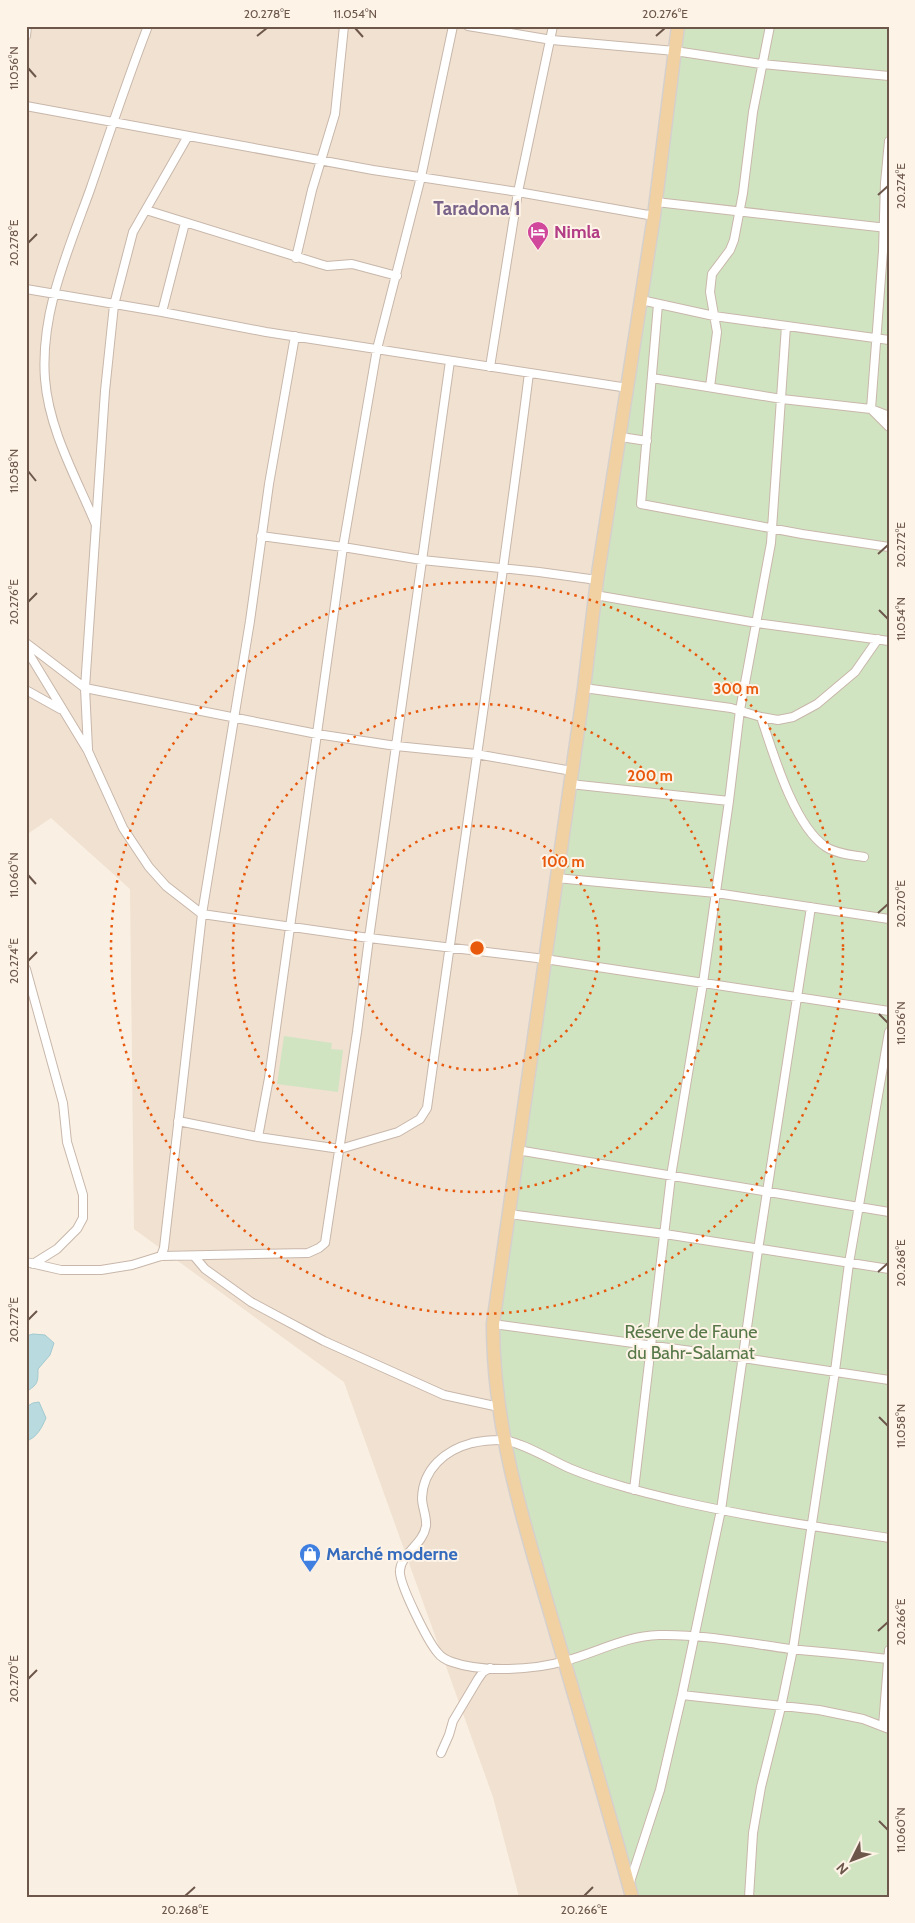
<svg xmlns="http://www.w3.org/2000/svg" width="915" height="1923" font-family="Cabin,sans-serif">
	<rect width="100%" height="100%" fill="#f9efe2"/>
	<path fill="#f0e1d1" d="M26,26H889V1897H519L493,1797L344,1382L134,1229L130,889L51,818L26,835Z"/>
	<path fill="#d1e4c2" d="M678,26H889V1897H632L523,1519L493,1354Z
		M284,1036L332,1043L331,1049L343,1050L338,1092L277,1084Z"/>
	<path fill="#b9dbe0" stroke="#a0cad0" d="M33,1334L45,1335L54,1343L50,1355L38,1369C38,1383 38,1384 26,1392V1336Z
		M39,1402L46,1418C42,1427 37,1438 26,1441V1407L33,1403Z"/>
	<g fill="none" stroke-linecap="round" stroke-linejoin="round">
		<g stroke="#c8b7aa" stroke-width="10">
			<path id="street" d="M468,26L552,40L675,51L761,64L889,76
				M26,36L27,26
				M26,106L373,170L518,192L654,216
				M889,141L885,183L883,251L871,409L889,416
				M656,202L887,228
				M146,210L320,264L327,266L352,264L397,276
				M296,258L312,190L335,114L344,26
				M26,289L162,312L266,332L628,388
				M641,300L714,316L889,340
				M658,304L641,504L802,534L889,547
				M162,312L185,223
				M490,367L518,192L553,26
				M652,378L782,399L871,409L889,427
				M710,387L717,332L710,292L712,274L730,250L734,240L743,193L753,112L770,26
				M621,437L647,441
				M96,525C77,479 49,431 45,379C40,313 68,251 90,190C109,135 127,80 148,26
				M261,536L343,547L422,560L539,572L597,580
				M595,595L757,623L889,641
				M26,643L85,688L317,734L396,746L476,754L572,771
				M26,649L88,751L123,828L149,867L166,886L202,914L369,938L545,959L889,1011
				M584,688L731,708L761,717C773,753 794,826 826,847C837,854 852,855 864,857
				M26,690L60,709
				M761,717L778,720L793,717L817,704L855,672L878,639
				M88,749L85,688L105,391L114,305L133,232L188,136
				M570,784L729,801
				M556,878L716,893L889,919
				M26,969L63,1103L67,1142L83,1195V1218L77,1229L57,1249L33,1264
				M178,1121L258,1137L269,1078L343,547L377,349L421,177L453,26
				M258,1137L340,1149L398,1132L420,1119L427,1108C461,863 498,618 529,373
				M517,1150L889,1212
				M509,1214L665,1234L889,1269
				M161,1256L164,1248L202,914L250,621L269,484L295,336
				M194,1256L205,1269L251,1302L324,1341L444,1395L499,1407
				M26,1262L61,1270H101L132,1265L161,1256L308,1253L319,1248L325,1243L357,1032L369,938L450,361
				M493,1324L743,1358L889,1380
				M634,1490L671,1176L703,983L729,801L740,710L771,543L786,326
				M888,1659C855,1655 823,1652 790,1649C747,1643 703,1634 659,1635C625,1636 598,1652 565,1661C534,1670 483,1673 452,1662C446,1660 441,1657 438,1653C428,1642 398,1582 400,1570C402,1552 423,1545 426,1526C427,1517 422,1507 422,1498C423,1469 445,1450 472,1443C481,1441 492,1440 501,1440C516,1439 553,1461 569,1468C605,1483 642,1492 679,1501C749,1517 819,1527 889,1538
				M682,1695L819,1710L863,1719L889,1729
				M883,1726L889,1650
				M441,1753L449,1735L453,1721L478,1679L483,1672L490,1668
				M630,1882L660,1790L682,1695L721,1510L758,1250L811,907
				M749,1897L753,1833L761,1787L781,1707L793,1649L835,1371L849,1263L889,1032"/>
		</g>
		<g stroke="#d6d0cd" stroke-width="15">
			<path id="primary" d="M632,1897C606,1800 577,1705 549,1609C521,1514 493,1424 493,1324L584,688L597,580L654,216L678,26"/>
		</g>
		<use href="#street" stroke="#fff" stroke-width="8"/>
		<use href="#primary" stroke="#f1d1a1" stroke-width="12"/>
	</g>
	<path fill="none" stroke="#6d574b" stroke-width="2" d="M355,28L363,37M257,36L267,28M656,36L665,28M28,68L36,77M878,195L888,186M28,243L37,234M28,471L36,481M878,554L888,545M28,602L37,593M879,610L888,619M28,875L36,884M878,913L888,904M28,961L37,952M879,1014L888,1023M878,1272L888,1263M28,1320L37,1311M879,1417L888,1426M878,1631L888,1622M28,1679L37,1670M879,1821L888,1830M185,1896L195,1887M584,1896L593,1887"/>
	<g fill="none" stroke="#e8590c" stroke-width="2.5" stroke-dasharray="2.5 5">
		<circle cx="477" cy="948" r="122"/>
		<circle cx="477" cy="948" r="244"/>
		<circle cx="477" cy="948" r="366"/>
	</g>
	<defs>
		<g id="hotel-pin" transform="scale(1.125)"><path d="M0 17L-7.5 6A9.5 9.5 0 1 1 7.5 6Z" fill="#d1479c" stroke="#fdf3e7"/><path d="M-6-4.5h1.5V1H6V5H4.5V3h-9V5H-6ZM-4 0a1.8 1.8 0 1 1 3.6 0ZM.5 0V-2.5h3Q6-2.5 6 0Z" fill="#fff"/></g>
		<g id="shop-pin" transform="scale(1.125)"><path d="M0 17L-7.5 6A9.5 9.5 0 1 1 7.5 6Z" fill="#3f7fe0" stroke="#fdf3e7"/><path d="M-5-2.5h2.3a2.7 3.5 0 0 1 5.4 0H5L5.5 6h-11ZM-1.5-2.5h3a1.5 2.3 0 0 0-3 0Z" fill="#fff"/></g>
	</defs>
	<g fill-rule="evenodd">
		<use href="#hotel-pin" x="538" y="232"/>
		<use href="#shop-pin" x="310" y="1554"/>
	</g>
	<g text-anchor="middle" stroke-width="4" stroke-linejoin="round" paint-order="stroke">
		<g font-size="18" font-weight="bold" fill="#b23c85" stroke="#fdf3e7" text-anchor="start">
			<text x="554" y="238">Nimla</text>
		</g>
		<g font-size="18" fill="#577848" stroke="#fdf3e7">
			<text x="691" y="1338">Réserve de Faune<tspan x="691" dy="21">du Bahr-Salamat</tspan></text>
		</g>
		<g font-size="18" font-weight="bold" fill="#366cbe" stroke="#fdf3e7" text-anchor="start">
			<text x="326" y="1560">Marché moderne</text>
		</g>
		<g font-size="19" font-weight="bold" fill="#7b648a" stroke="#fdf3e7">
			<text x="477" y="215">Taradona 1</text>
		</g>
	</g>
	<circle cx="477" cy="948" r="8" fill="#e8590c" stroke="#fdf3e7" stroke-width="2.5"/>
	<g font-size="15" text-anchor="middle" font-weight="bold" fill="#e8590c" stroke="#fdf3e7" stroke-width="4" stroke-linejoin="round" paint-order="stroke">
		<text x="736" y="694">300 m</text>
		<text x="650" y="781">200 m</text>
		<text x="563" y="867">100 m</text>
	</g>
	<rect width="915" height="1923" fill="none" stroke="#fdf3e7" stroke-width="55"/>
	<g transform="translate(852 1860) rotate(228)" stroke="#fdf3e7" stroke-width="4" paint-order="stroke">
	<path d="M0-4L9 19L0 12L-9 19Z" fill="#6d574b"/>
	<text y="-8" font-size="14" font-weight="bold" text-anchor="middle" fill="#6d574b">N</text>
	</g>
	<rect x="28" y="28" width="860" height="1868" fill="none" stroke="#6d574b" stroke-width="2"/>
	<g font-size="12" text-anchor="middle" fill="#6d574b">
		<text x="267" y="18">20.278°E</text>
		<text x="355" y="18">11.054°N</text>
		<text x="665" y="18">20.276°E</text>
		<text transform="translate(14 68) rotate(-90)" y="4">11.056°N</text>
		<text transform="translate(901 186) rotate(-90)" y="4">20.274°E</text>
		<text transform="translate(14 243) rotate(-90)" y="4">20.278°E</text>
		<text transform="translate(14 471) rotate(-90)" y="4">11.058°N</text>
		<text transform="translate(901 545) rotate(-90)" y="4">20.272°E</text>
		<text transform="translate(14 602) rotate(-90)" y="4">20.276°E</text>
		<text transform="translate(901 619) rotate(-90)" y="4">11.054°N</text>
		<text transform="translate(14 875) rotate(-90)" y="4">11.060°N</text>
		<text transform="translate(901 904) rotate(-90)" y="4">20.270°E</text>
		<text transform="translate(14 961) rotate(-90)" y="4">20.274°E</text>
		<text transform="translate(901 1023) rotate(-90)" y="4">11.056°N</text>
		<text transform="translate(901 1263) rotate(-90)" y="4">20.268°E</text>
		<text transform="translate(14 1320) rotate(-90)" y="4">20.272°E</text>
		<text transform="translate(901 1426) rotate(-90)" y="4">11.058°N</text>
		<text transform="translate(901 1622) rotate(-90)" y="4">20.266°E</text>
		<text transform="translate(14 1679) rotate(-90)" y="4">20.270°E</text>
		<text transform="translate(901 1830) rotate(-90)" y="4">11.060°N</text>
		<text x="185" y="1914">20.268°E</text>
		<text x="584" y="1914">20.266°E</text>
	</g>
</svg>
